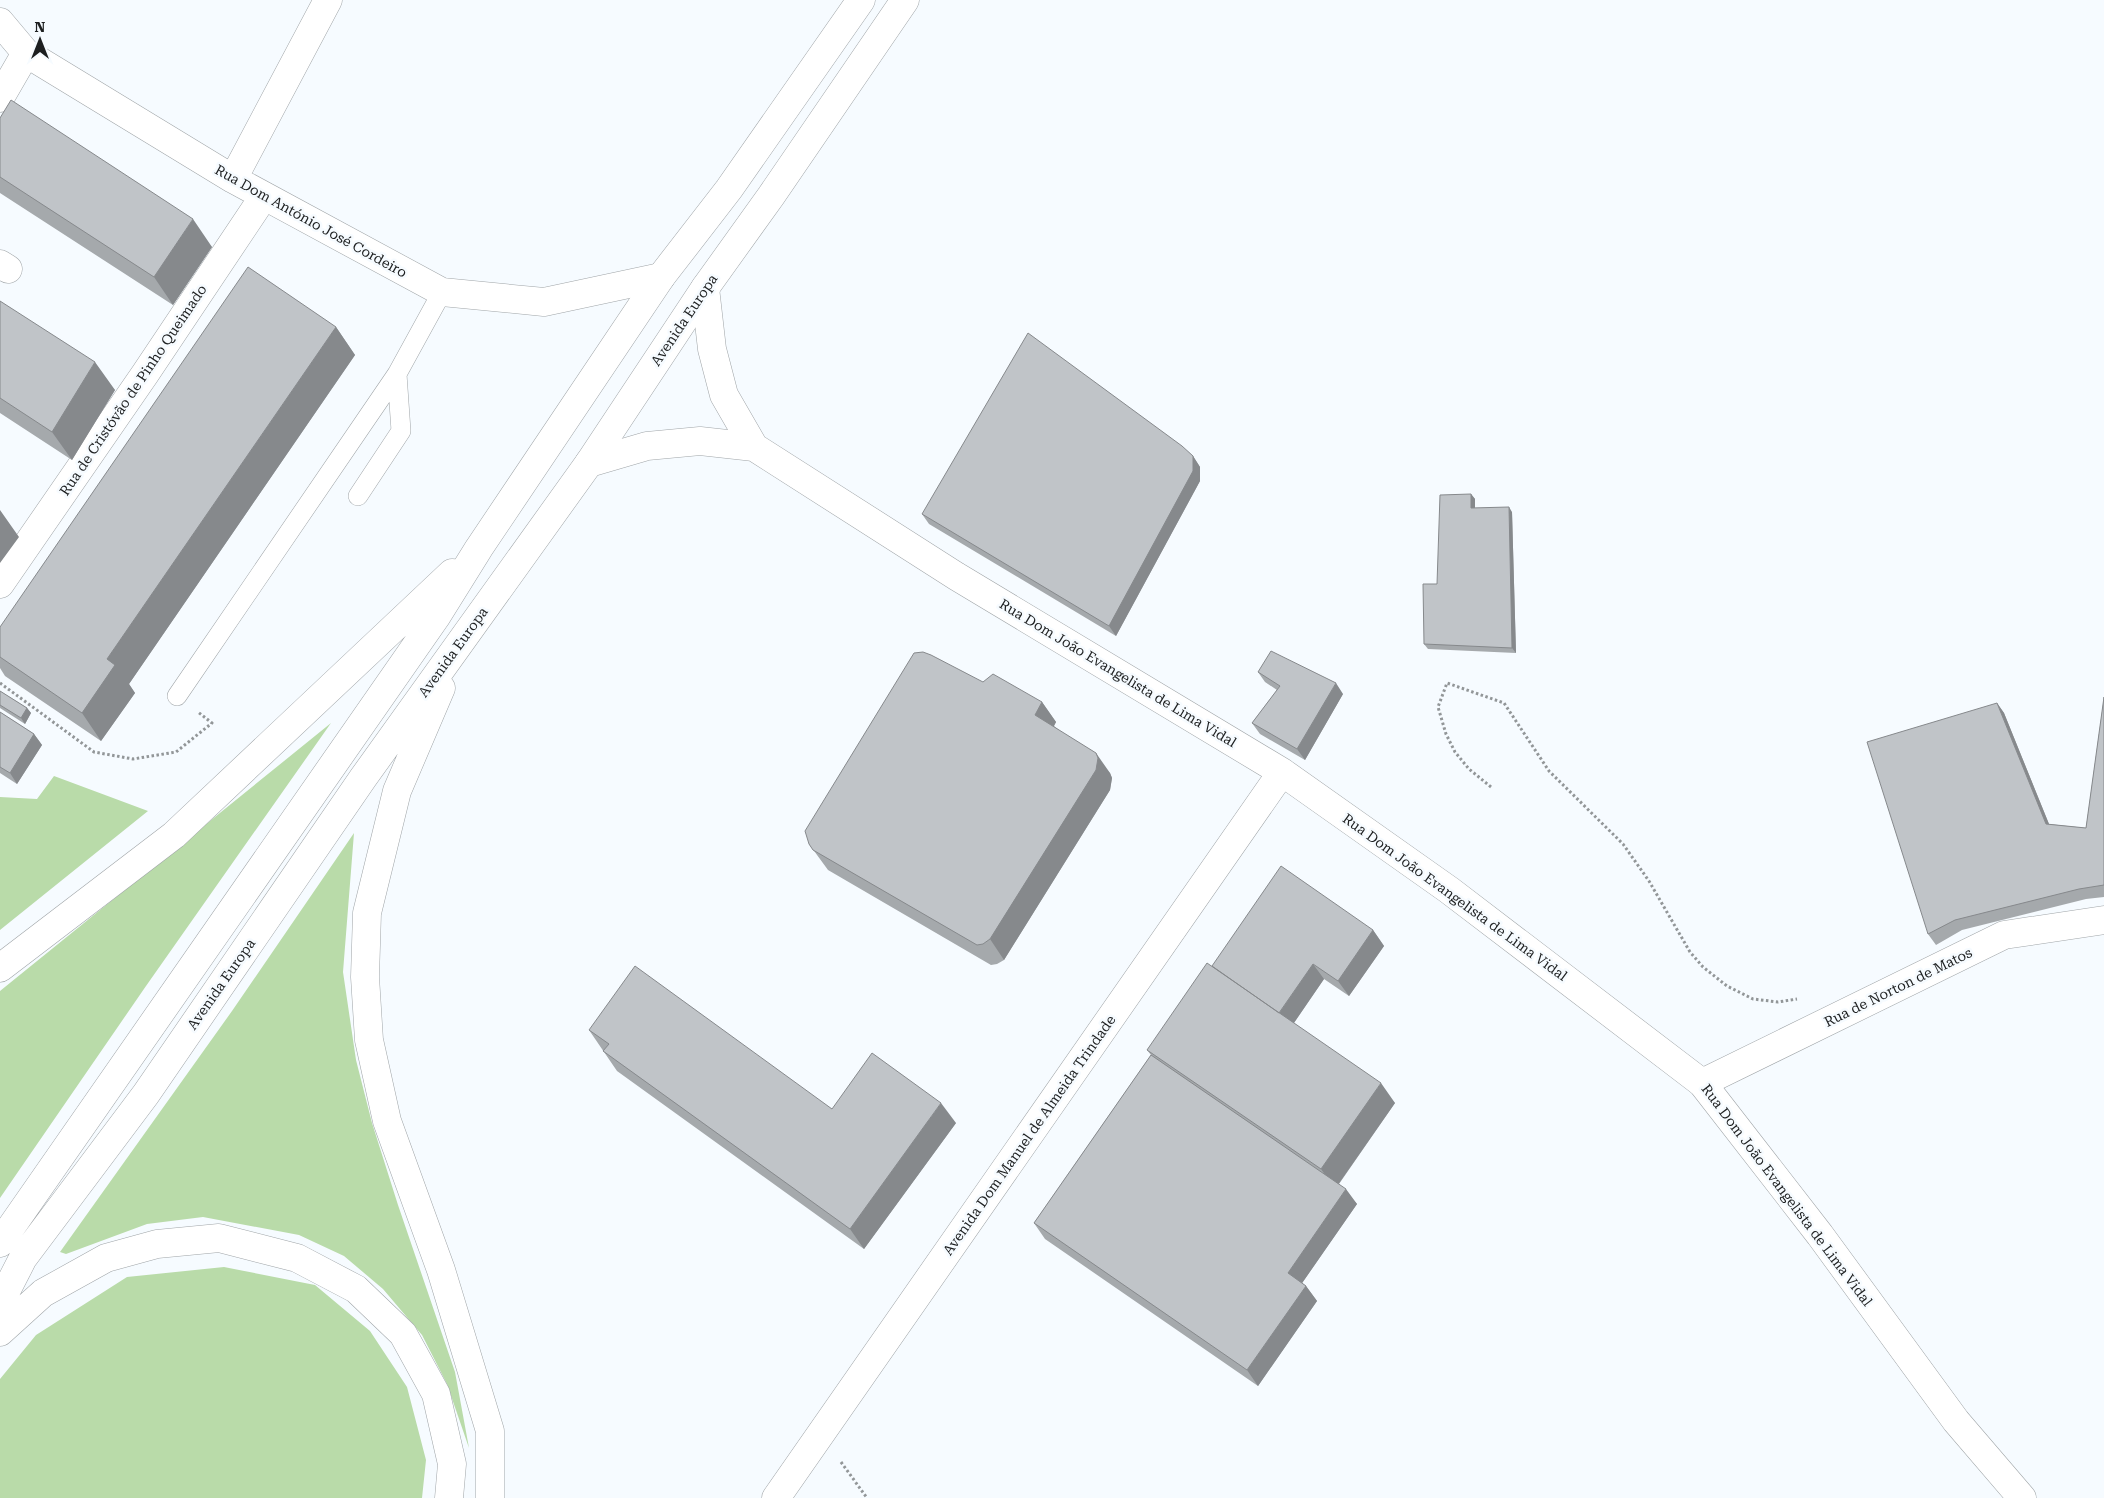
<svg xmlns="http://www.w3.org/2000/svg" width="2104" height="1498" font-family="'Roboto Serif',serif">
	<rect width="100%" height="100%" fill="#f6fbff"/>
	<path fill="#b9dba9" d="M331,723L146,986L0,1198V991Z
		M54,776L148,811L0,930V797L37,799Z
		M354,833L343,972L356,1060L372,1123L398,1205L455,1372L469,1448L447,1384L422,1335L383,1289L344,1256L299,1235L203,1217L147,1224L66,1254L60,1252L232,1011Z
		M224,1267L315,1285L370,1331L407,1387L426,1460L422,1498H0V1379L36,1335L127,1277Z"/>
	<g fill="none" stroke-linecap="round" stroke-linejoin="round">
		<g stroke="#a0a5a8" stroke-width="20">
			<path id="lane" d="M358,496L401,431L397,374
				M177,696L397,374L442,292"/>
		</g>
		<g stroke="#a0a5a8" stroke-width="29">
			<path id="street" d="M0,22L26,53L233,179L442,292L544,302L661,277
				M0,98L26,53
				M233,179L328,0
				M0,264L8,269
				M0,584L145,374L264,196
				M1702,1083L2004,935L2104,920"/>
		</g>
		<g stroke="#a0a5a8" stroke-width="29">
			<path id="secondary" d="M705,288L712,349L724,395L754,447
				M589,463L647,446L700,441L754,447L956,576L1282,772L1449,890L1702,1083L1820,1235L1956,1421L2022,1498
				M776,1498L1282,772"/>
		</g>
		<g stroke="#a0a5a8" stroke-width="29">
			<path id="primary" d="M441,688L397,791L367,913L365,977L369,1040L387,1121L441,1270L490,1431V1498
				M0,968L174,835L452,573
				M0,1243L436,617L479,548L661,277L729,189L861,0
				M0,1303L23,1258L146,1094L363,778L589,463L705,288L771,196L905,0
				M0,1332L43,1293L106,1258L157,1244L219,1238L297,1258L356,1289L403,1334L436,1394L452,1464L449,1498"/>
		</g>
		<path stroke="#929698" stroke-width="3" stroke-dasharray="2.5 2.5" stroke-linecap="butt" d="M0,683L94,752L133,759L176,752L212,723L198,712
			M1491,787L1469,769L1455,752L1446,734L1438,707L1447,683L1504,703L1549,771L1623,844L1649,881L1690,952L1703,967L1727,986L1753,999L1778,1002L1797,999
			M841,1462L867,1498"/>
		<use href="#lane" stroke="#fff" stroke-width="19"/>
		<use href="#street" stroke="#fff" stroke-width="28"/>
		<use href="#secondary" stroke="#fff" stroke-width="28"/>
		<use href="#primary" stroke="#fff" stroke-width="28"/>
	</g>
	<path fill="#a5a9ac" d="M0,118L212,247L173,305L0,193Z
		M0,301L115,390L72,460L0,413Z
		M336,327L355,355L129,684L135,693L101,741L5,676L0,668V627Z
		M1193,456L1200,467V481L1116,636L929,524L922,514Z
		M1471,494L1475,499V508L1512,512L1516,653L1428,649L1424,644L1437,584Z
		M1258,672L1343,694L1305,760L1260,734L1252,723L1277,690L1265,682Z
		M983,682L1042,702L1056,722L1054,726L1110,773L1112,778L1110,790L1004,960L997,964L991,965L828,870L809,844Z
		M0,691L27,708L31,713L25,724L0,708Z
		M2104,697V897L2086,899L1962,930L1936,945L1928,934L1997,703L2004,713L2049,824L2086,828Z
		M0,712L34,734L42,745L17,784L0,773Z
		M1373,930L1384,946L1349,996L1324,979L1294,1023L1395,1103L1339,1184L1357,1204L1302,1283L1306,1286L1317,1301L1258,1386L1045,1239L1034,1223L1151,1055L1147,1050L1212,966Z
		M589,1030L832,1109L956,1123L864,1249L617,1071Z"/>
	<path fill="#86898c" d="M193,219L212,247L173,305L154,277Z
		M336,327L355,355L129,684L135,693L101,741L82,713L107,659Z
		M95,362L115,390L72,460L52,432Z
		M1193,456L1200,467V481L1116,636L1109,626Z
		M1471,494L1475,499V514L1471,508Z
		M1509,507L1512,512L1516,653L1512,648Z
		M0,510L19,537L0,563Z
		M1336,683L1343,694L1305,760L1297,749Z
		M1042,702L1056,722L1049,735L1035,715Z
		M1997,703L2004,713L2053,834L2046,824Z
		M27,708L31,713L25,724L21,718Z
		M34,734L42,745L17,784L10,773Z
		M1096,753L1110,773L1112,778L1110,790L1004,960L990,939Z
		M1373,930L1384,946L1349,996L1338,981Z
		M1313,964L1324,979L1289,1030L1278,1015Z
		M1381,1083L1395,1103L1335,1189L1321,1169Z
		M941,1103L956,1123L864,1249L850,1229Z
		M1346,1189L1357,1204L1298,1289L1288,1273Z
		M1306,1286L1317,1301L1258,1386L1247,1370Z"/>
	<path fill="#c0c4c8" stroke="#86898c" d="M11,100L193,219L154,277L0,177V118Z
		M248,267L336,327L107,659L115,665L82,713L0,657V627Z
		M0,301L95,362L52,432L0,398Z
		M1028,333L1182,446L1193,456V471L1109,626L922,514Z
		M1471,494V508L1509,507L1512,648L1424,644L1423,584H1437L1440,495Z
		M1271,651L1336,683L1297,749L1252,723L1280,686L1258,672Z
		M923,652L931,655L983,682L993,674L1042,702L1035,715L1096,753L1098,758L1096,770L990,939L983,944L977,945L813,850L809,844L805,831L914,653Z
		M0,691L27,708L21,718L0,705Z
		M2104,697V885L2079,889L1955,920L1928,934L1867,742L1997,703L2046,824L2086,828Z
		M0,712L34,734L10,773L0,767Z
		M1281,866L1373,930L1338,981L1313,964L1279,1013L1212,966Z
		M1207,963L1381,1083L1321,1169L1147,1050Z
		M635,966L832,1109L872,1053L941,1103L850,1229L603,1051L609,1044L589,1030Z
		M1151,1055L1346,1189L1288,1273L1306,1286L1247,1370L1034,1223Z"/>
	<g text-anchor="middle" stroke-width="5" stroke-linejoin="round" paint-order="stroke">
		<g font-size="14" fill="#1d1f20" stroke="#f6fbff">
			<text transform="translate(311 221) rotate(29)" y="5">Rua Dom António José Cordeiro</text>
			<text transform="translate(684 320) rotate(-56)" y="5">Avenida Europa</text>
			<text transform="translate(133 390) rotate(-56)" y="5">Rua de Cristóvão de Pinho Queimado</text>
			<text transform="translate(453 652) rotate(-54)" y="5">Avenida Europa</text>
			<text transform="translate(1118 673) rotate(31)" y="5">Rua Dom João Evangelista de Lima Vidal</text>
			<text transform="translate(1455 897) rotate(36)" y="5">Rua Dom João Evangelista de Lima Vidal</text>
			<text transform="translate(221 984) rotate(-55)" y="5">Avenida Europa</text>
			<text transform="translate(1898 987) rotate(-26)" y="5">Rua de Norton de Matos</text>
			<text transform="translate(1029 1135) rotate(-55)" y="5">Avenida Dom Manuel de Almeida Trindade</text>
			<text transform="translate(1787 1195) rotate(53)" y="5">Rua Dom João Evangelista de Lima Vidal</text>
		</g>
	</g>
	<g transform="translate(40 40)" stroke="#f6fbff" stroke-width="4" paint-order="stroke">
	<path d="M0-4L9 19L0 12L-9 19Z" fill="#1d1f20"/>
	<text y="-8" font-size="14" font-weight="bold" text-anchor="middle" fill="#1d1f20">N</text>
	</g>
</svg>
